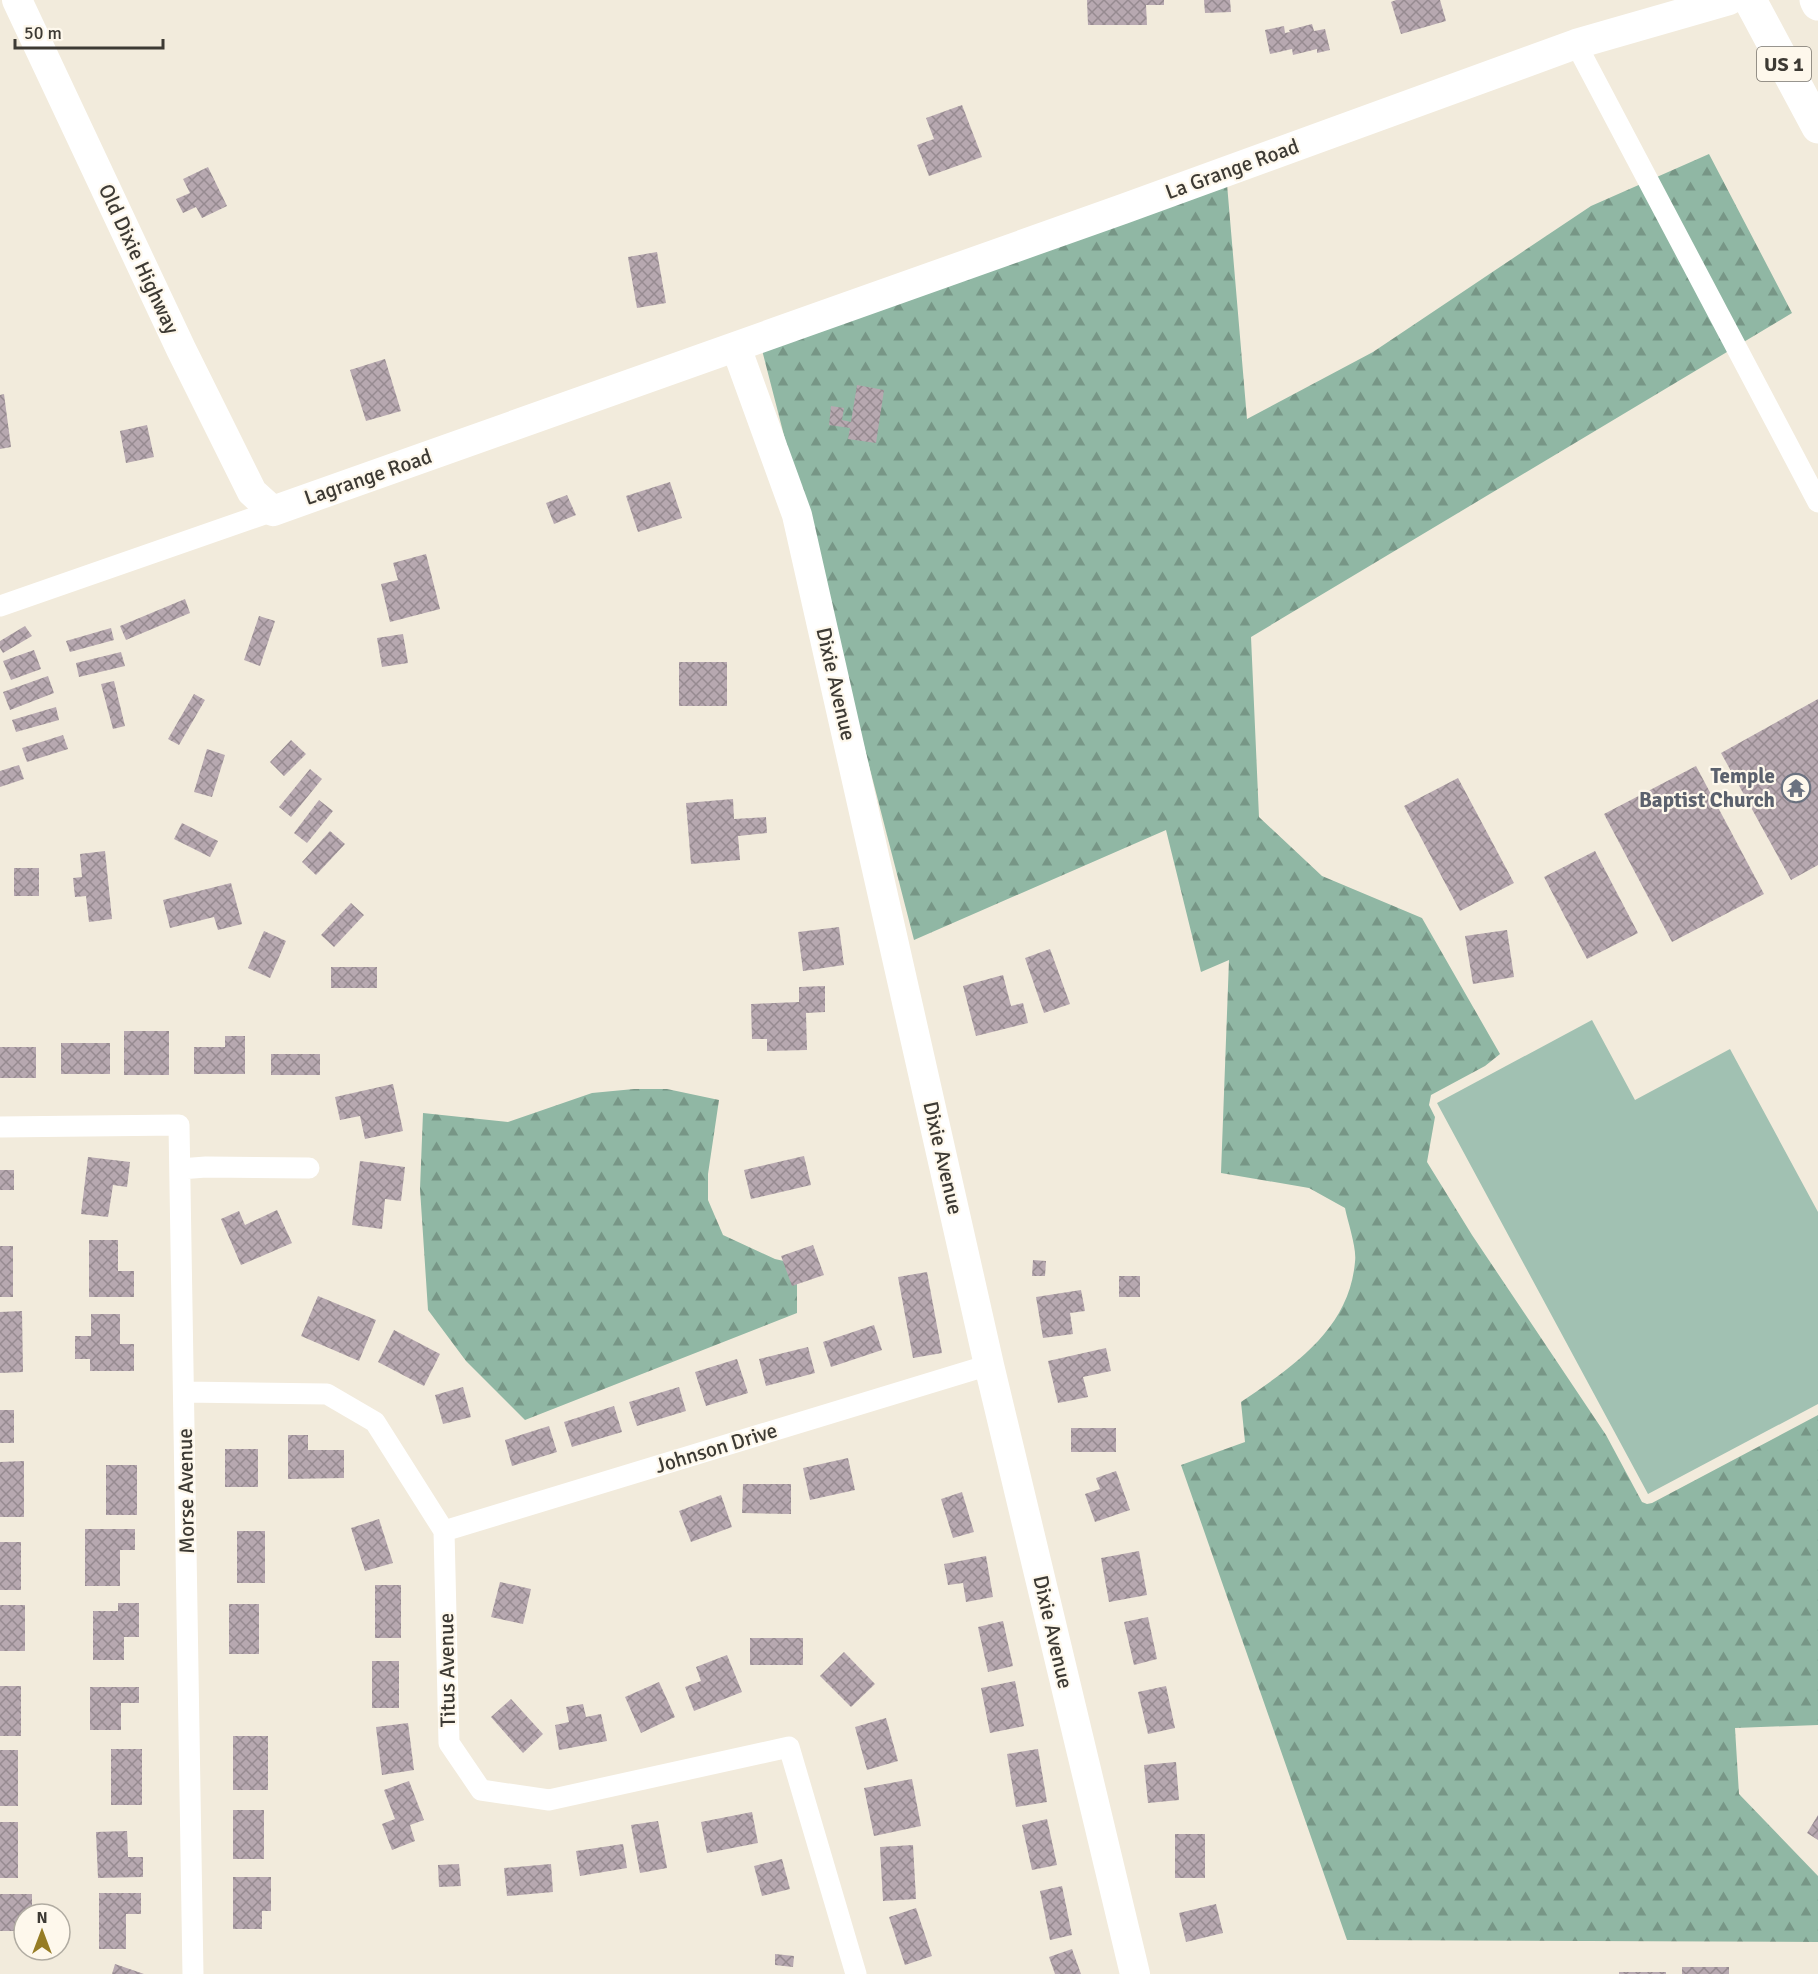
<svg xmlns="http://www.w3.org/2000/svg" width="1818" height="1974" font-family="Signika,sans-serif">
	<defs>
		<pattern id="forest-firs" width="22" height="20" patternUnits="userSpaceOnUse" patternTransform="scale(1.5)"><rect width="22" height="20" fill="#90b7a4"/><path d="M5 1l3.5 6h-7zM16 11l3.5 6h-7z" fill="#779686"/></pattern>
		<pattern id="building-cross-hatch" width="8" height="8" patternUnits="userSpaceOnUse" patternTransform="scale(1.5)"><rect width="8" height="8" fill="#b7a8b0"/><path d="M0 0l8 8M0 8l8-8" fill="none" stroke="#968a90"/></pattern>
	</defs>
	<rect width="100%" height="100%" fill="#f2ebdc"/>
	<path fill="url(#forest-firs)" d="M1709,154L1792,313L1251,637L1259,817L1322,876L1422,918L1500,1054L1485,1066L1431,1095L1429,1105L1435,1117L1427,1162L1472,1235L1606,1435L1642,1502L1647,1504L1652,1503L1818,1415V1725L1735,1728L1739,1794L1818,1876V1942L1347,1940L1181,1465L1245,1442L1241,1402C1292,1367 1349,1330 1355,1262C1357,1248 1348,1223 1345,1208L1309,1188L1221,1173L1229,960L1201,972L1166,830L914,940L762,350L1227,184L1247,419L1373,352L1591,206Z
		M634,1089H667L719,1100L708,1174V1200L723,1235L775,1259L797,1264V1313L525,1420L466,1361L428,1310L420,1189L423,1113L508,1122L592,1093Z"/>
	<path fill="#a1c1b2" d="M1592,1020L1635,1100L1730,1049L1818,1212V1404L1648,1494L1437,1103Z"/>
	<path fill="url(#building-cross-hatch)" d="M1087,0H1164V5H1146L1147,25H1088Z
		M1204,0H1230L1231,12L1205,13Z
		M1396,0H1440L1446,21L1401,34L1391,2Z
		M1312,24L1314,31L1325,29L1330,50L1317,53V49L1293,55L1292,49L1270,54L1265,30L1284,26L1285,33L1290,32L1289,30Z
		M962,105L982,157L929,176L917,145L934,139L926,118Z
		M208,167L227,206L202,218L196,207L183,213L176,199L190,193L183,179Z
		M657,252L666,303L637,308L628,257Z
		M385,359L401,411L366,421L350,370Z
		M857,385L884,390L876,443L848,439L850,428L829,425L831,406L844,408L842,420L851,422Z
		M4,394L11,447L0,449V395Z
		M147,425L154,457L126,463L120,431Z
		M670,482L682,518L638,532L626,496Z
		M567,495L576,515L554,524L546,503Z
		M426,554L440,609L390,622L381,584L398,580L393,563Z
		M185,599L190,613L126,640L120,626Z
		M259,616L275,621L260,666L244,660Z
		M25,626L32,636L3,653L0,648V641Z
		M111,628L114,640L70,652L66,641Z
		M403,634L408,663L382,667L377,638Z
		M34,650L41,669L11,680L3,661Z
		M121,652L125,666L79,677L76,663Z
		M679,662H727V706H679Z
		M48,676L54,693L10,710L3,692Z
		M114,681L125,726L113,729L101,684Z
		M194,694L205,700L179,745L168,739Z
		M1818,699V865L1791,880L1721,753Z
		M56,707L59,720L16,732L12,720Z
		M63,735L68,749L27,762L22,748Z
		M291,740L306,754L284,776L270,762Z
		M207,749L225,755L212,797L194,792Z
		M19,765L24,779L0,787V771Z
		M1696,766L1764,894L1672,942L1604,814Z
		M310,769L322,779L291,817L279,807Z
		M1458,778L1514,883L1460,911L1404,806Z
		M733,799L734,819L766,817L767,833L738,836L740,860L691,864L686,803Z
		M319,800L333,811L307,843L294,833Z
		M182,823L218,841L210,857L174,839Z
		M330,831L345,844L316,875L302,862Z
		M105,851L112,919L89,922L86,896L75,897L73,878L82,877L80,854Z
		M1595,851L1638,933L1587,959L1544,877Z
		M14,868H39V896H14Z
		M231,883L242,924L218,930L214,917L170,928L163,900Z
		M351,903L364,915L334,947L321,935Z
		M839,927L844,965L803,971L798,932Z
		M1507,930L1514,977L1473,984L1465,936Z
		M264,931L286,941L270,978L248,968Z
		M1050,949L1070,1004L1044,1013L1025,958Z
		M331,967H377V988H331Z
		M1003,975L1011,1006L1023,1003L1028,1023L976,1036L963,986Z
		M825,986V1012L806,1013L807,1050L767,1051V1039H752L751,1004L799,1002V987Z
		M124,1031H169V1075H124Z
		M225,1036H245V1074H194V1047H225Z
		M61,1043H110V1074H61Z
		M0,1047H36V1078H0Z
		M271,1054H320V1075H271Z
		M393,1084L403,1131L365,1139L360,1116L340,1120L335,1097Z
		M804,1156L811,1185L751,1199L744,1170Z
		M88,1157L130,1162L127,1187L113,1185L108,1217L81,1214Z
		M360,1161L405,1167L401,1201L385,1199L382,1229L352,1225Z
		M0,1170H14V1190H0Z
		M277,1210L292,1243L241,1265L221,1219L239,1211L245,1225Z
		M89,1240H118V1271H134V1297H89Z
		M813,1245L824,1275L792,1286L781,1256Z
		M0,1246H13V1297H0Z
		M1033,1260L1046,1261L1045,1276H1032Z
		M927,1272L942,1353L913,1358L898,1277Z
		M1119,1276H1140V1297H1119Z
		M1081,1290L1085,1311L1070,1313L1073,1334L1043,1338L1036,1297Z
		M318,1296L376,1320L359,1361L301,1336Z
		M22,1311L23,1372L0,1373V1312Z
		M91,1314H120V1344H134V1371H90V1359H75V1336H91Z
		M874,1325L882,1350L831,1367L823,1342Z
		M394,1330L440,1354L424,1386L378,1362Z
		M808,1347L815,1373L766,1386L759,1359Z
		M1106,1348L1111,1371L1083,1377L1088,1397L1058,1403L1048,1361Z
		M737,1359L748,1393L706,1406L695,1372Z
		M463,1387L471,1417L443,1424L435,1395Z
		M679,1387L686,1411L637,1426L629,1402Z
		M614,1406L622,1432L572,1447L564,1422Z
		M0,1410H14V1443H0Z
		M549,1426L557,1452L512,1466L505,1440Z
		M1071,1428H1116V1452H1071Z
		M288,1435H308V1450H344V1478L288,1479Z
		M225,1449H258V1487H225Z
		M848,1458L855,1490L810,1500L803,1468Z
		M24,1461V1517H0V1462Z
		M106,1465H137V1515H106Z
		M1116,1471L1130,1510L1095,1522L1085,1494L1100,1489L1096,1478Z
		M743,1484H791V1514L742,1513Z
		M962,1492L974,1532L953,1538L941,1499Z
		M721,1495L732,1527L691,1542L679,1511Z
		M379,1519L393,1563L365,1571L351,1528Z
		M85,1529H135V1550H120V1586H85Z
		M237,1531H265V1583H237Z
		M0,1542H21V1590H0Z
		M1139,1551L1147,1595L1109,1602L1101,1558Z
		M986,1556L993,1597L966,1602L963,1583L948,1585L944,1564Z
		M500,1582L531,1589L523,1624L491,1617Z
		M375,1585H401V1638H375Z
		M118,1603H139V1637H124V1660H93V1611H118Z
		M229,1604H259V1654H229Z
		M0,1605H25V1651H0Z
		M1148,1617L1157,1659L1134,1665L1124,1622Z
		M1003,1621L1013,1666L988,1672L978,1627Z
		M750,1638H803V1665H750Z
		M844,1652L875,1684L851,1707L820,1676Z
		M727,1655L742,1692L694,1711L685,1687L701,1681L696,1667Z
		M372,1661H399V1708H372Z
		M1015,1681L1024,1726L990,1733L981,1688Z
		M659,1682L675,1717L641,1733L625,1697Z
		M0,1686H21V1736H0Z
		M1166,1686L1175,1728L1148,1734L1138,1692Z
		M90,1687H139V1703H121V1730H90Z
		M511,1699L543,1734L523,1753L491,1717Z
		M583,1704L586,1717L601,1714L607,1741L559,1750L555,1725L569,1722L566,1707Z
		M886,1718L898,1761L867,1770L855,1727Z
		M408,1723L414,1770L382,1775L376,1727Z
		M233,1736H268V1790H233Z
		M111,1749H142V1805H111Z
		M1038,1749L1047,1802L1016,1807L1007,1754Z
		M0,1750H18V1806H0Z
		M1176,1762L1179,1800L1148,1803L1144,1765Z
		M912,1779L921,1826L874,1836L864,1788Z
		M409,1781L424,1820L410,1825L415,1841L392,1850L382,1824L395,1819L384,1790Z
		M233,1810H264V1859H233Z
		M752,1812L758,1843L707,1853L701,1822Z
		M1818,1815V1840L1807,1833Z
		M1047,1819L1057,1865L1032,1870L1022,1825Z
		M658,1821L667,1868L640,1873L631,1825Z
		M0,1822H18V1878H0Z
		M127,1831L128,1857H143V1877L98,1878L96,1832Z
		M1175,1834H1205V1878H1175Z
		M623,1844L627,1868L580,1876L576,1851Z
		M913,1845L916,1899L883,1901L880,1847Z
		M782,1859L790,1889L762,1896L754,1866Z
		M459,1864L461,1886L439,1887L438,1865Z
		M551,1864L553,1892L507,1896L504,1868Z
		M233,1877H271V1911H262V1929H233Z
		M1062,1886L1072,1935L1050,1940L1040,1891Z
		M99,1893H141V1914H126V1949H99Z
		M0,1894H32V1914H24V1931H0Z
		M1216,1904L1223,1933L1186,1942L1179,1913Z
		M916,1908L932,1956L905,1965L889,1917Z
		M1072,1949L1081,1974H1055L1049,1957Z
		M775,1954L794,1956L793,1967L775,1965Z
		M115,1964L144,1974H112Z
		M1682,1967H1729V1974H1682Z
		M1619,1972H1666V1974H1619Z"/>
	<g fill="none" stroke-linecap="round" stroke-linejoin="round">
		<path stroke="#fff" stroke-width="21" d="M1576,44L1818,502
			M0,606L273,511
			M0,1127L179,1125L193,1974
			M180,1169L206,1167L309,1168
			M184,1392L327,1394L375,1422L444,1531L449,1743L481,1790L549,1800L789,1747L856,1974
			M444,1531L989,1365"/>
		<path stroke="#fff" stroke-width="30" d="M17,0L181,349L252,492L273,511L1123,209L1576,44L1729,0
			M736,347L797,515L989,1365L1135,1974"/>
		<path stroke="#fff" stroke-width="33" d="M1750,0L1818,127
			M1816,0L1818,4"/>
	</g>
	<defs>
		<g id="temple-ring" transform="scale(1.5)"><circle r="9.5" fill="#fef8ec" stroke="#6b7280" stroke-width="1.5"/><path d="M0-6L5-2H3V0L6.5 2.5H4V6H1.5V3h-3V6H-4V2.5H-6.5L-3 0V-2H-5Z" fill="#6b7280"/></g>
	</defs>
	<g fill-rule="evenodd">
		<use href="#temple-ring" x="1796" y="788"/>
	</g>
	<g text-anchor="middle" stroke-width="4.5" stroke-linejoin="round" paint-order="stroke">
		<rect fill="#fef8ec" stroke="#77736b" stroke-width="1.5" x="1757" y="47" width="54" height="34" rx="4.5"/>
		<g font-size="20" font-weight="bold" fill="#3d3a34">
			<text x="1784" y="71">US 1</text>
		</g>
		<g font-size="21" fill="#3d3a34" stroke="#fef8ec">
			<text transform="translate(1232 169) rotate(-20)" y="7">La Grange Road</text>
			<text transform="translate(139 259) rotate(65)" y="7">Old Dixie Highway</text>
			<text transform="translate(368 477) rotate(-19)" y="7">Lagrange Road</text>
			<text transform="translate(836 684) rotate(77)" y="7">Dixie Avenue</text>
			<text transform="translate(943 1158) rotate(77)" y="7">Dixie Avenue</text>
			<text transform="translate(716 1448) rotate(-17)" y="7">Johnson Drive</text>
			<text transform="translate(186 1491) rotate(-91)" y="7">Morse Avenue</text>
			<text transform="translate(1053 1632) rotate(77)" y="7">Dixie Avenue</text>
			<text transform="translate(447 1670) rotate(-91)" y="7">Titus Avenue</text>
		</g>
		<g font-size="21" font-weight="bold" fill="#5b616d" stroke="#fef8ec" text-anchor="end">
			<text x="1775" y="783">Temple<tspan x="1775" dy="24">Baptist Church</tspan></text>
		</g>
	</g>
	<g transform="translate(42 1932)"><circle r="28" fill="#fef8ec" stroke="#b1aca2" stroke-width="1.5"/>
	<path d="M0-4.5L10 22L0 15L-10 22Z" fill="#967c24"/>
	<text y="-9" font-size="16" font-weight="bold" text-anchor="middle" fill="#3d3a34">N</text>
	</g>
	<path d="M15 39v9h148v-9" fill="none" stroke="#3d3a34" stroke-width="3"/>
	<text x="24" y="39" font-size="18" fill="#3d3a34" stroke="#fef8ec" stroke-width="4.5" paint-order="stroke">50 m</text>
</svg>
